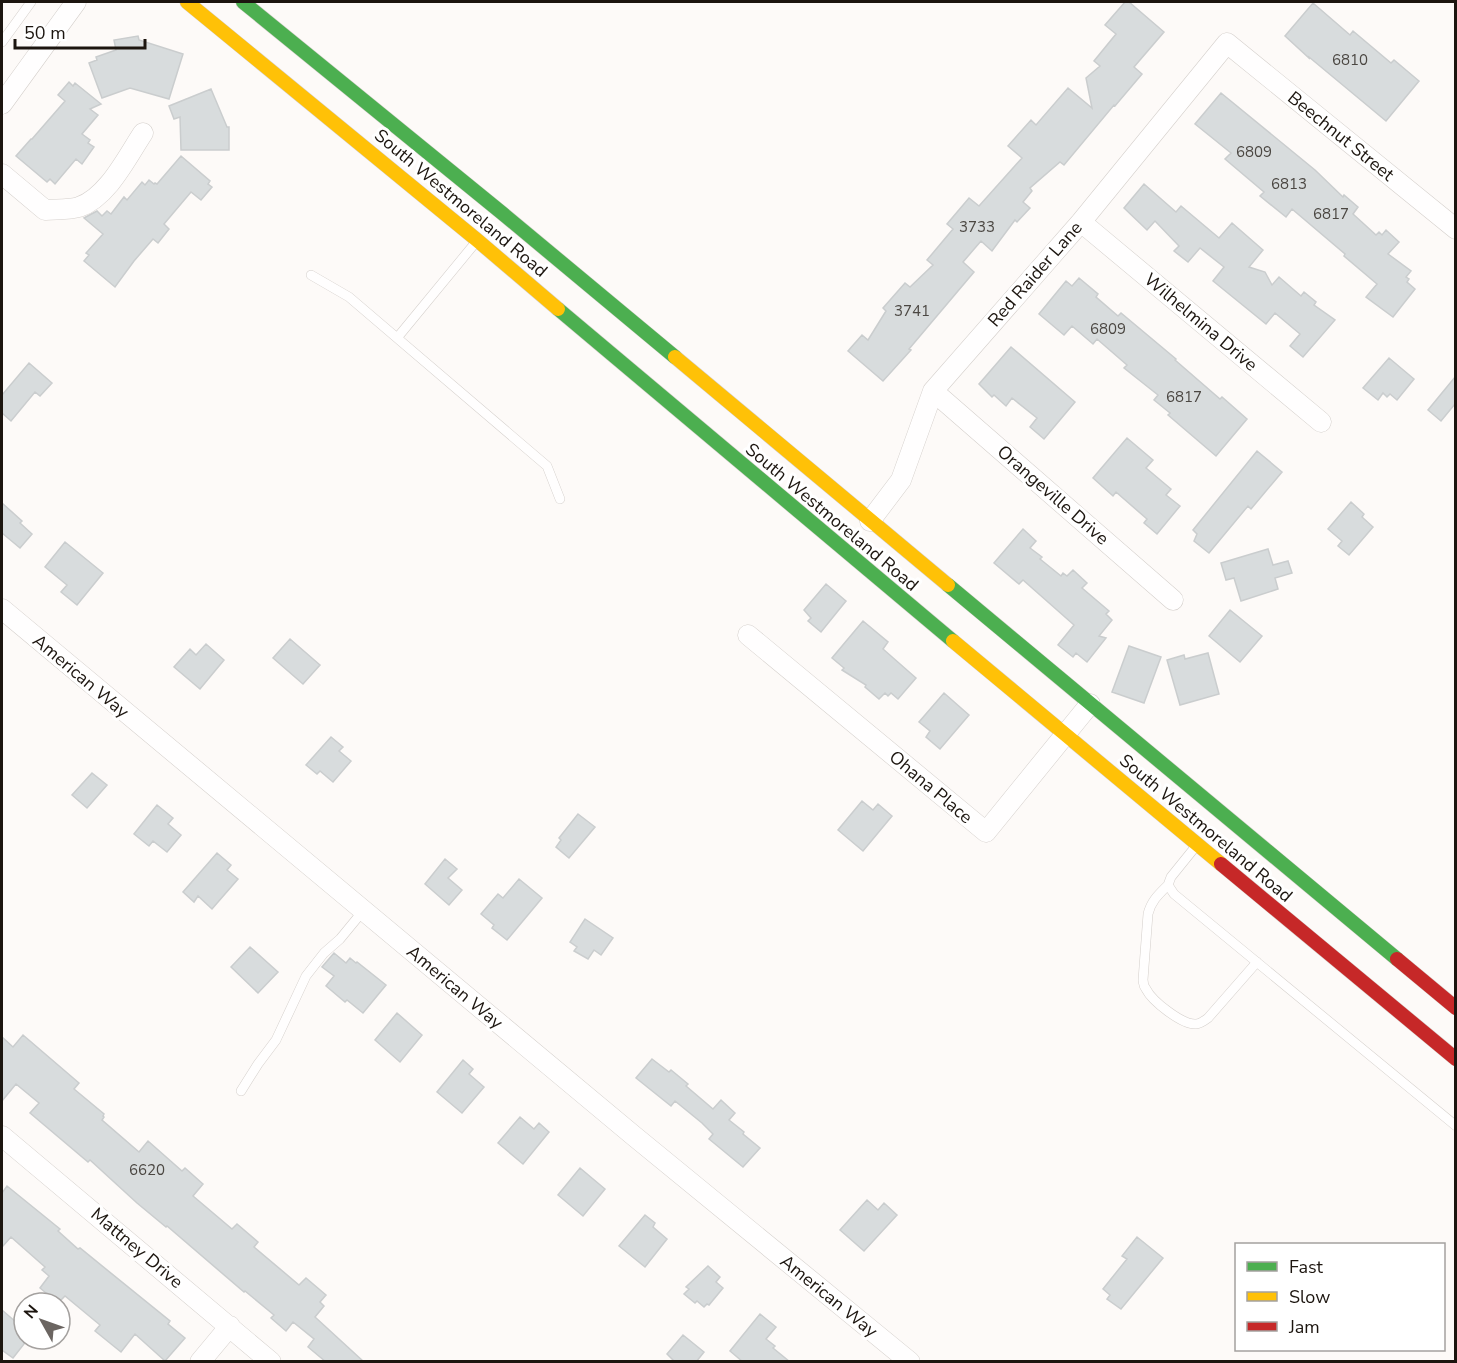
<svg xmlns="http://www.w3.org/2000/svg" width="1457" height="1363" font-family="'Nunito Sans',sans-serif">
	<rect width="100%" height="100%" fill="#fdfaf8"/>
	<path fill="#d8dcdd" stroke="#cacdce" stroke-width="1.5" d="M1125,2H1129L1164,32L1134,67L1142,74L1115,106L1114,105L1064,165L1060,162L1030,188L1032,191L1023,202L1030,208L1017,222L1015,220L992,251L981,241L963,262L974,272L909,349L911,350L883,381L848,351L862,335L868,340L886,311L883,308L905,283L910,287L933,265L927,260L953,229L947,224L969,198L979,206L1022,158L1008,146L1031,120L1036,125L1068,88L1092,108L1086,78L1100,66L1094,61L1116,34L1105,25Z
		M1313,3L1350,35L1353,31L1391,63L1394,60L1419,81L1386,121L1309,57V58L1285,36Z
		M138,36L139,40L183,54L169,99L130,88L102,98L89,63L97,60L96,57L116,50L114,40Z
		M69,82L73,86L75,83L101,104L90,109L98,115L82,134L90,140L88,143L94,147L82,164L76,159L55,184L50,179L47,182L16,156L31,139H32L65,101L58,95Z
		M211,89L227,127H229V150H181L180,117L174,119L169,106Z
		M1221,93L1315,170L1343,197L1344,195L1358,207L1353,214L1376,235L1379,232L1382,235L1386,230L1399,242L1388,254L1411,271L1406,277L1409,279L1407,282L1415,289L1393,317L1366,297L1377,284L1344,256L1345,254L1292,209L1286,217L1260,196L1264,192L1225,159L1231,153L1195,124Z
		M181,156L210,181L208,184L212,187L201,200L191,192L164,224L169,229L158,243L153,239L134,261L115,287L84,261L89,255L86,253L103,234L84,218L97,211L102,216L107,211L111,214L124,197L127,200L142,182L145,185L149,180L154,184L155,183L157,184Z
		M1144,184L1176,212L1181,206L1219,238L1232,223L1263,250L1249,267L1265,272L1272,285L1279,277L1301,296L1304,292L1316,302L1314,305L1335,320L1303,357L1290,346L1300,334L1275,313L1266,324L1213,281L1224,267L1200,248L1188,262L1174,251L1179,246L1155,221L1147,230L1124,208Z
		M1079,278L1098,294L1096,297L1118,316L1121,313L1176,359L1175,360L1220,399L1222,397L1247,419L1216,456L1168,415L1170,413L1154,400L1158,395L1124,368L1127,365L1097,339L1093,344L1072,326L1064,335L1039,314L1066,281L1072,286Z
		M1011,347L1075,402L1044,439L1030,427L1037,418L1012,398L1006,406L994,395L992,397L979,384Z
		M1389,358L1414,379L1397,400L1390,394L1387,397L1383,393L1378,400L1363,388Z
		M29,363L52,383L40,396L35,392L11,421L2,413V395Z
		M1455,377V404L1441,421L1428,410Z
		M1127,438L1153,460L1146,468L1171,489L1166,495L1180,506L1157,534L1144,523L1147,519L1116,492L1113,496L1093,478Z
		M1257,451L1282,472L1251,509L1248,506L1209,553L1194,541L1197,534L1193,530Z
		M1351,502L1364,514L1362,517L1373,527L1349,555L1338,546L1342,541L1328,529Z
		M2,503L22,521L20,523L32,534L20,548L2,533Z
		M1023,529L1036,541L1030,548L1042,557L1040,559L1061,576L1063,573L1067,576L1073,570L1087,583L1082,588L1109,611L1106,614L1112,620L1099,636L1106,638L1087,662L1076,653L1073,657L1058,645L1074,625L1023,580L1019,584L994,563Z
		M65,542L103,573L77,605L61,592L67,585L45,567Z
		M1268,549L1273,565L1288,561L1292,573L1275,578L1278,589L1241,601L1234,578L1226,580L1221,563Z
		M826,584L846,601L821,632L808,621L811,618L804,610Z
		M1230,610L1262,636L1240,662L1209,636Z
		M863,621L888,642L883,649L916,678L898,699L891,693L888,696L885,693L879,699L865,687L866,685L842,670L844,668L832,658Z
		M290,639L320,665L303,684L273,658Z
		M206,644L224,660L200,689L174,667L190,649L196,655Z
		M1129,646L1161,657L1144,703L1112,692Z
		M1208,653L1219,694L1180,705L1167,660L1184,655L1185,659Z
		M944,693L969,715L940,749L926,737L930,731L919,722Z
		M331,737L343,747L339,751L351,761L333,782L320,771L317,774L306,765Z
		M92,773L107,785L87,808L72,795Z
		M862,801L873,810L878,804L892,816L863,851L838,830Z
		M157,805L173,818L168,824L181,835L167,852L153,841L149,846L134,834Z
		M578,814L595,827L569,858L556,847L561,840L559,838Z
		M217,853L231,865L227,870L238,879L212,909L198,896L194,902L183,892Z
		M445,859L457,869L448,878L462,890L449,905L425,884Z
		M519,879L542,898L507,940L492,928L494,925L481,914L498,894L503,898Z
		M585,919L613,938L601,955L594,950L588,959L574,951L577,947L570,942Z
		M250,947L278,972L258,993L231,967Z
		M334,953L346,963L350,958L356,963L357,962L386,985L363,1013L347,1000L345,1002L326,986L334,976L322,967Z
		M397,1013L422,1035L400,1062L375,1040Z
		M23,1035L79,1083L74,1089L104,1114L103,1116L104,1117L102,1120L139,1152L148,1141L182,1171L185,1168L203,1184L193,1196L232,1229L237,1224L258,1242L254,1247L299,1285L306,1278L326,1295L320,1302L324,1306L315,1317L364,1362H326L308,1347L314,1339L293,1322L286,1331L271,1318L274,1315L245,1291L244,1292L167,1226L166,1227L137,1203L90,1160L88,1162L30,1113L39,1103L16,1084L2,1101V1037L13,1047Z
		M652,1059L669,1072L671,1070L688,1084L686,1086L713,1109L721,1100L735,1113L729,1120L744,1132L743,1134L760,1148L743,1167L709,1139L713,1134L702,1123L675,1101L671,1106L636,1078Z
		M463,1060L473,1069L469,1074L484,1087L462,1113L437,1092Z
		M520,1117L534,1129L539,1123L549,1132L523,1164L498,1143Z
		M580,1168L605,1189L583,1216L558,1195Z
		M7,1186L60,1229L58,1231L78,1249L80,1248L170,1321L168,1324L185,1338L165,1361L135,1334L121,1352L95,1331L100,1325L65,1296L58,1303L40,1288L49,1276L42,1270L45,1267L11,1237L2,1247V1193Z
		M867,1200L878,1210L884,1203L897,1215L864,1251L840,1230Z
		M645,1215L655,1223L653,1227L667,1239L645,1267L619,1246Z
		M1137,1237L1163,1258L1121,1309L1107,1299L1110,1295L1103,1289L1127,1259L1122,1256Z
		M708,1266L720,1277L716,1282L723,1288L709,1305L707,1304L704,1307L697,1301L695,1303L684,1294L689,1289L686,1287Z
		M2,1310L24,1329V1344L13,1358L2,1350Z
		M760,1314L776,1327L766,1339L775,1346L773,1348L790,1362H743L730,1351Z
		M683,1335L704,1352L696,1362H675L667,1354Z"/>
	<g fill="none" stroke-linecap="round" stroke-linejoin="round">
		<g stroke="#d4cfcb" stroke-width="10">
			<path id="lane" d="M2,42L31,2
				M311,275L349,297L547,466L560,499
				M397,338L476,242
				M1196,846L1171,877L1168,885L1174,894L1456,1126
				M1168,885C1159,894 1151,901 1148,914L1143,980C1144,985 1143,985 1146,989C1152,1001 1182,1025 1196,1024C1200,1024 1204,1021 1208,1018L1257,962
				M241,1091L258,1064L276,1040L306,976L324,953L340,939L363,911"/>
		</g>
		<g stroke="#d4cfcb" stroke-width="21">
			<path id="street" d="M2,104L76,2
				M2,174L45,210C56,209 69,210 79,207C108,197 127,157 143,133
				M1081,222L1321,422
				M933,391L1173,600
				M870,521L901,480L933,391L1081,222L1227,43L1456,229
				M2,609L634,1136L910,1362
				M748,635L986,832L1090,704
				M2,1136L271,1362
				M200,1362L230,1326"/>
		</g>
		<g stroke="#d4cfcb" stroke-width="15">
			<path id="fast" d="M243,2L502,213L675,357
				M558,309L953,641
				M948,585L1397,959"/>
		</g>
		<g stroke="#d4cfcb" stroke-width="15">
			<path id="slow" d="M187,2L477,240L558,309
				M675,357L948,585
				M953,641L1221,864"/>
		</g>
		<g stroke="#d4cfcb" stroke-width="15">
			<path id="jam" d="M1221,864L1456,1059
				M1397,959L1456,1008"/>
		</g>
		<use href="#lane" stroke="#fffefe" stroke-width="9"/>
		<use href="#street" stroke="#fffefe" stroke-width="20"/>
		<use href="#fast" stroke="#4caf50" stroke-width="14"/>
		<use href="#slow" stroke="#ffc107" stroke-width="14"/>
		<use href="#jam" stroke="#c62828" stroke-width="14"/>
	</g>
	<g text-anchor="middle" stroke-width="6" stroke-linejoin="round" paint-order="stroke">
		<g font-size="15" fill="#4b4742">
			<text x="1350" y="65">6810</text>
			<text x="1254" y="157">6809</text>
			<text x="1289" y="189">6813</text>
			<text x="1331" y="219">6817</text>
			<text x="977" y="232">3733</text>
			<text x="912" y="316">3741</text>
			<text x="1108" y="334">6809</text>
			<text x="1184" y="402">6817</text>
			<text x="147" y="1175">6620</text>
		</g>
		<g font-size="18" fill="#1c150f" stroke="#fff">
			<text transform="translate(1341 136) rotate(39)" y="6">Beechnut Street</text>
			<text transform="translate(461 203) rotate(40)" y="6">South Westmoreland Road</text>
			<text transform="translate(1035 274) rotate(-49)" y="6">Red Raider Lane</text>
			<text transform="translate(1201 322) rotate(40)" y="6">Wilhelmina Drive</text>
			<text transform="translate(1053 495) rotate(41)" y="6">Orangeville Drive</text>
			<text transform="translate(832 517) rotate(40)" y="6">South Westmoreland Road</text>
			<text transform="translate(81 676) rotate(40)" y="6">American Way</text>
			<text transform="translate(931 787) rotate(40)" y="6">Ohana Place</text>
			<text transform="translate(1206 828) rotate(40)" y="6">South Westmoreland Road</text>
			<text transform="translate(455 987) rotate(40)" y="6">American Way</text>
			<text transform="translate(137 1248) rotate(40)" y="6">Mattney Drive</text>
			<text transform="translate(829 1296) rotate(39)" y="6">American Way</text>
		</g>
	</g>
	<rect width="1457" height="1363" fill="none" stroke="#1c150f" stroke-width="6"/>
	<rect x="1235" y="1243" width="210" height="108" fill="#ffffff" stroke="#a4a19f" stroke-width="1.5"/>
	<rect x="1247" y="1262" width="30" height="9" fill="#4caf50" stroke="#a4a19f" stroke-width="1.5"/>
	<text x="1289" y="1273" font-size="18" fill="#1c150f">Fast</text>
	<rect x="1247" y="1292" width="30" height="9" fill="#ffc107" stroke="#a4a19f" stroke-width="1.5"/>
	<text x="1289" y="1303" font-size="18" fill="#1c150f">Slow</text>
	<rect x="1247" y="1322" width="30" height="9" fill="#c62828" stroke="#a4a19f" stroke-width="1.5"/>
	<text x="1289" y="1333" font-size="18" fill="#1c150f">Jam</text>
	<g transform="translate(42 1321) rotate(310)"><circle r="28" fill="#ffffff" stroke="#a4a19f" stroke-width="1.5"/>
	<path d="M0-4.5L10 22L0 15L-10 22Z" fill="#6b6561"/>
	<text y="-9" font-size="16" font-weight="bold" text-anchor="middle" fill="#1c150f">N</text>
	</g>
	<path d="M15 39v9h130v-9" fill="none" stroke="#1c150f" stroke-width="3"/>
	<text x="24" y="39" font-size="18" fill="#1c150f" stroke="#ffffff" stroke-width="4.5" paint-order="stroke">50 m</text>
</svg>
